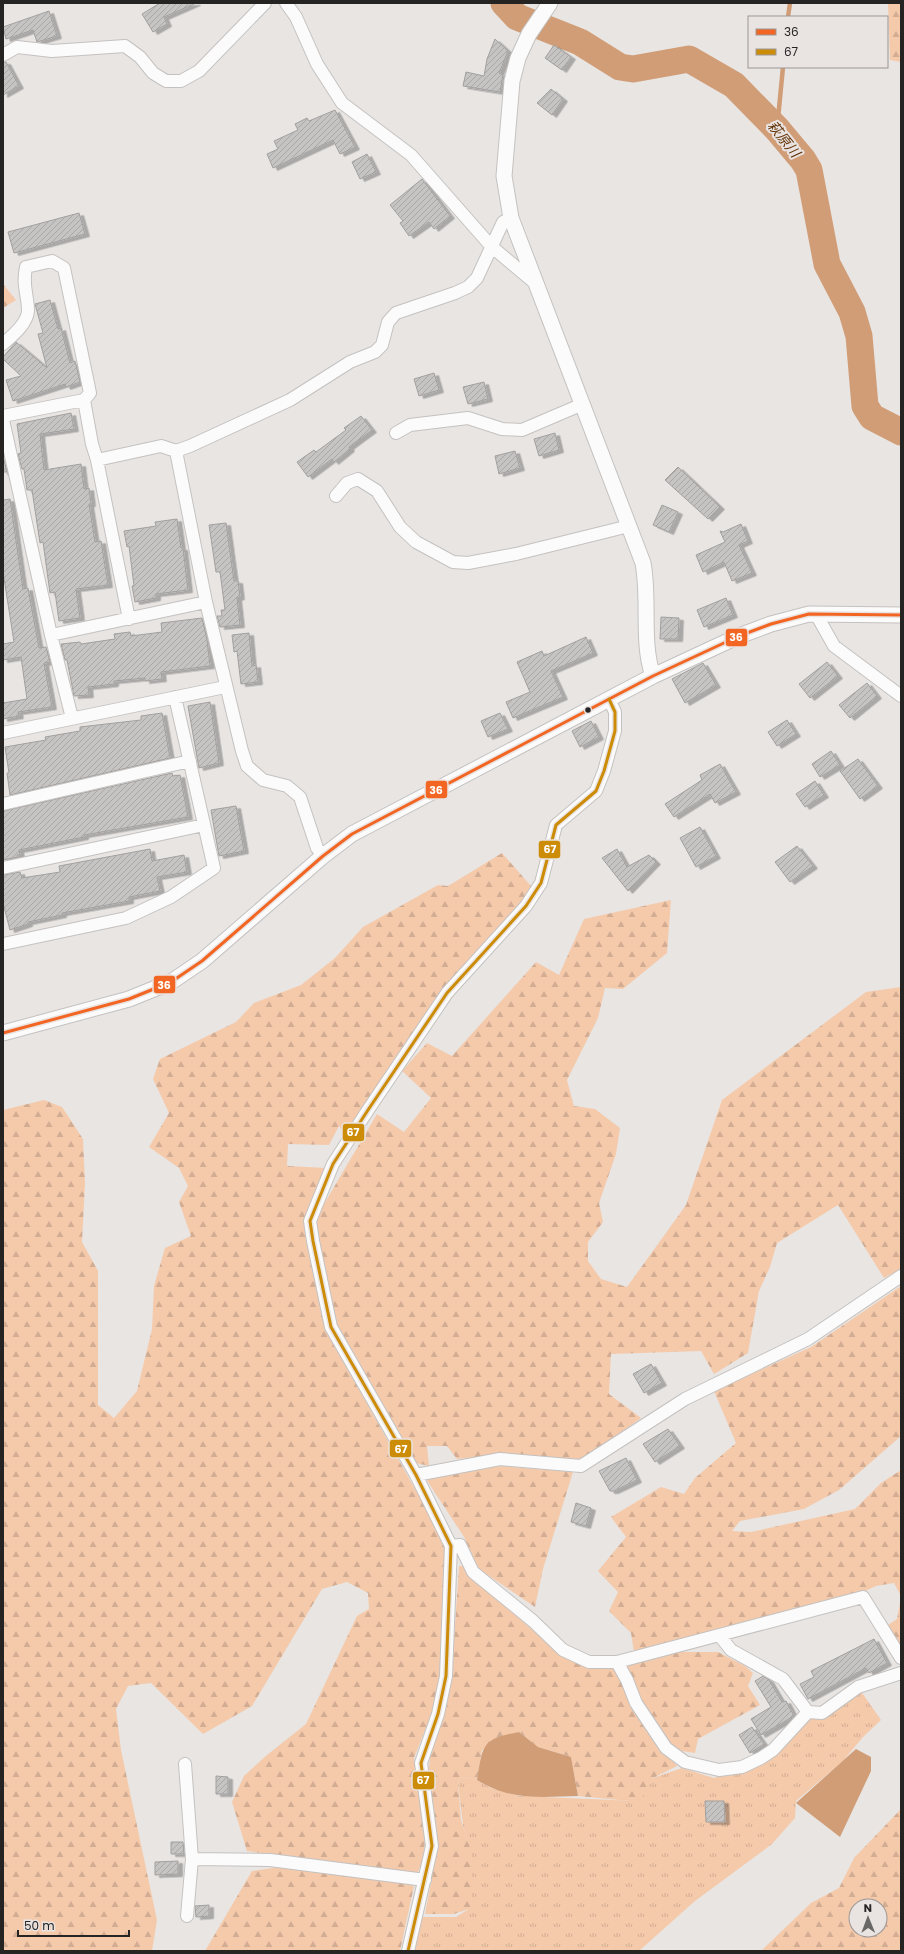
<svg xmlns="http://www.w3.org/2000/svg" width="904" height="1954" font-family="Poppins,'Noto Sans JP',sans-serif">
	<defs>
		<pattern id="grass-tufts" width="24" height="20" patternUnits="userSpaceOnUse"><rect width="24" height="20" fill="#f5caab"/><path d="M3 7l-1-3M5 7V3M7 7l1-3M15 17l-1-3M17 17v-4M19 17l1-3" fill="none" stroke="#d2ad93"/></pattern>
		<pattern id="forest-firs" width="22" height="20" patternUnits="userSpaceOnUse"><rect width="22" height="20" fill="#f5caab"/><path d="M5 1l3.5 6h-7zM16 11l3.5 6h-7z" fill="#d2ad93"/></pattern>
		<pattern id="building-hatch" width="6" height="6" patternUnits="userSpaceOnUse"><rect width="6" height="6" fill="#c6c4c3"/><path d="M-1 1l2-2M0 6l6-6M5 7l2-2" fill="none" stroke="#aaa8a7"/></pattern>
		<filter id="shadow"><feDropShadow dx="4.5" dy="2.5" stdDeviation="0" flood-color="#0004"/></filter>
	</defs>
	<rect width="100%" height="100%" fill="#e8e5e3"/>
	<path fill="url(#grass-tufts)" d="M858,1687L881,1720L863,1737L843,1761L796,1801L795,1818L772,1844L695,1901L639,1951H408L421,1917H456L469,1909L472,1859L463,1825L458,1783L462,1777L477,1780L491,1788L520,1796L637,1801L653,1778L682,1768L714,1778L771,1755L808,1712L822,1713Z"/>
	<path fill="url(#forest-firs)" fill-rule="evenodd" d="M888,3H901V62L890,60Z
		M3,284L16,300L3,308Z
		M502,853L531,886L517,908L451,979L345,1134L339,1126L329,1145L288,1144L287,1166L327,1168L305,1219L325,1329L446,1544L439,1683L433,1710L414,1758L426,1832L423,1860L418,1872L398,1874L247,1851L232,1802L244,1776L267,1755L306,1724L357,1616L369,1609L368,1593L347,1582L322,1589L252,1706L203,1734L151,1683L128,1686L116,1709L121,1750L157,1920L152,1951H3V1110L44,1100L62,1107L83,1139L85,1183L82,1242L98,1271V1405L114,1418L137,1391L152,1329L154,1286L165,1248L191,1236L179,1202L188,1186L179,1168L149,1147L169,1113L153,1079L160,1059L236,1022L254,1003L301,985L335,958L363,927L438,885L448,886Z
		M671,900L667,953L623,989L605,988L598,1018L567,1080L574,1106L595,1109L620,1128L616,1154L599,1203L603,1222L588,1242V1261L601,1279L627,1287L686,1205L722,1100L866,992L901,987V1269L884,1278L838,1205L777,1243L770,1267L759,1291L748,1353L714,1374L701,1351L611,1354L609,1394L641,1418L581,1462L498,1455L457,1459L447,1446H427L429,1466L411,1462L335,1325L314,1221L377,1114L404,1132L431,1098L402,1071L427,1043L452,1056L536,962L559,975L584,919Z
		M901,1286V1436L839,1490L804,1509L740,1521L732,1531L751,1532L855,1509L881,1483L901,1470V1596L894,1583L876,1586L861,1593L634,1652L631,1633L609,1611L618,1592L598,1571L626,1537L611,1517L661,1487L684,1494L695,1478L736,1443L714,1391L811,1347Z
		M500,1466L573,1472L543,1569L535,1607L479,1569L464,1537L426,1479Z
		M459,1566H464L478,1584L561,1654L612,1668L625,1680L666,1752L677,1766L653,1778L640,1802L578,1796L571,1757L538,1747L519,1732L482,1750L477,1780L462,1777L458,1783L461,1820L472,1854V1908L454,1914H425L438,1845L428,1777L430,1757L444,1708L452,1668Z
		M901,1597V1646L888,1625L897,1619Z
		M672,1652H718L745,1666L753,1673L748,1686L760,1705L698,1739L695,1753L675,1750L637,1699L626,1664Z
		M901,1809V1951H761L811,1903L839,1888L854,1858ZM856,1906H880V1930H856Z
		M286,1866L395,1881L414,1886L400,1951H205L252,1871Z"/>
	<path fill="#d19d76" d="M519,1732L538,1747L571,1757L578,1796C540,1797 511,1801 477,1780C483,1744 482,1739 519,1732Z
		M856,1749L871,1757V1771L840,1837L796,1803Z"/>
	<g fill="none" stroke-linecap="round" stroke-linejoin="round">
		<path stroke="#d19d76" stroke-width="4.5" d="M788,17L790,3
			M777,129L783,67"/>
		<path stroke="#d19d76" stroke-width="27" d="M504,3L517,17L580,42L620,67L633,69L689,59L734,85L777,129L803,160L809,170L827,264L852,312L859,336L865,406L872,417L901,432"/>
	</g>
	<path fill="url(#building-hatch)" stroke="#a2a09f" filter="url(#shadow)" d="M160,3H196L164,17L167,24L153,32L142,14Z
		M49,11L57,36L37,42L33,30L6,39L3,27Z
		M495,39L508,51L499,73L503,74L500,92L463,86L466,72L484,76L487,59Z
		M554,45L571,57L562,70L545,58Z
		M3,62H6L19,86L3,95Z
		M551,89L563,99L552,115L537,103Z
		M335,110L355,147L340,154L333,140L273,168L267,154L278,149L274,141L298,130L295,124L307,118L309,121Z
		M367,154L376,172L360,179L352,162Z
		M422,179L450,216L434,229L429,222L409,236L400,223L403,221L390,205Z
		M79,213L85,234L14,253L8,232Z
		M50,300L58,329L61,328L70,363L75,361L80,382L66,387L65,384L13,401L6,380L21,376L3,359V357L16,342L47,368L38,334L43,333L35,304Z
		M434,373L439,390L419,396L414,379Z
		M484,382L488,399L468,404L463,387Z
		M71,413L74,429L40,434L44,470L81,464L84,489L89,488L91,504H89L95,542L101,541L108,585L76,589L80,618L59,621L55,592L50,593L43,542L40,543L32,490H27L24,469H22L18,454L21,453L17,424Z
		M361,416L372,430L349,447L350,449L334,462L332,459L308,477L297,462L314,450L316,452L346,430L344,428Z
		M555,433L559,450L539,456L534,439Z
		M515,451L520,468L499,474L495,456Z
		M3,456L7,472H3Z
		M678,467L720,507L708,519L665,480Z
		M10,499L23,589L28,588L39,648L46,647L50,662L44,663L52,707L18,712L19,716L3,719V703L27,699L21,657L3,660V644L14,642L3,572V500Z
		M662,505L678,512L669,532L653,525Z
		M177,519L181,548H183L188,590L156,594V598L135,602L132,586H134L129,546L127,547L124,531L156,526L155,522Z
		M226,523L234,581H238L240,597L237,598L240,625L220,627L217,616H222L221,610H225L220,572H216L209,525Z
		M741,524L748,541L739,545L752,573L732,581L724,562L703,572L696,555L725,542L720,531L723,532Z
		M726,598L733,615L704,627L697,610Z
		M661,617L679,618L678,639H660Z
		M202,618L207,640L210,666L161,672L162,679L145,681V678L114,681V684L88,687L89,695L74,696L67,660H65L61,644L80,642L81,644L115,639L114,634L130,632L131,636L162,632L161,623Z
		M249,633L252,666L256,665L258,682L241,684L237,651L234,652L232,635Z
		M586,637L593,653L551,671L563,697L513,718L506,702L530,692L517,662L542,651L544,656Z
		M827,662L838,676L810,698L799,684Z
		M703,663L716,685L685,703L672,679Z
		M867,683L877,696L850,718L839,705Z
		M210,702L219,763L199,768L188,706Z
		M162,713L170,758L10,795L7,773H9L5,747L46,740L45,737L80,731V727L141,720V716Z
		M500,713L508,729L488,737L481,721Z
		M787,720L796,734L777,746L768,732Z
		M591,721L599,737L580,747L572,731Z
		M831,751L840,765L820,777L812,764Z
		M858,759L878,786L860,799L840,771Z
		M720,764L736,792L715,803L710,794L674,817L665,804L702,780L700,775Z
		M172,773L173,776L180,775L188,817L84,835V837L19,850L20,855H17L18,857L3,860V811Z
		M815,781L824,795L805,807L796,794Z
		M236,806L244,851L219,856L211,810Z
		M700,827L716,856L696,867L680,838Z
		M797,846L813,866L790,882L775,862Z
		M150,849L152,861L184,855L187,872L157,877L160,891L129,897V901L62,913V915L28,922V924L10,930L3,903V875L20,872L22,878L60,872L59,866Z
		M617,849L627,867L649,855L656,862L628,891L602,858Z
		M651,1364L662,1383L644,1393L633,1374Z
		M668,1429L680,1446L655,1462L643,1444Z
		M626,1458L637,1480L614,1491H610L599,1471Z
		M576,1503L591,1508L586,1526L571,1522Z
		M874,1639L887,1663L869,1673L866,1668L808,1699L800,1684L814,1677L811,1671Z
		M763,1676L769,1680L782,1702L786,1701L794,1716L761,1735L751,1719L771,1707L755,1681Z
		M752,1727L764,1744L750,1753L739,1735Z
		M216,1776L228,1777V1794H216Z
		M705,1801H724L725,1822H706Z
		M171,1842H183L184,1854H171Z
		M178,1861V1874L155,1875V1862Z
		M209,1905V1916L196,1917L195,1906Z"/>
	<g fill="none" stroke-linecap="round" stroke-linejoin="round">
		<g stroke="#c4c2c0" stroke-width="14">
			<path id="minor" d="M286,3L296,17L317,64L342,103L411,155L491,246L536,284
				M3,55L17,47L52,51L125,46L140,57L153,73L166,81H181L199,71L265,3
				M3,344C12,336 27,324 28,311C28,295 22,286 26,267L52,261L64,268L90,393L84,400
				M3,416L84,400L92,444L97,460L161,446L176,451L190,446L290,400L350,362L375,352L382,345L388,322L396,313L455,293L468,287L477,278L503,222L511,218
				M3,420L51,635L72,718
				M396,433L410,425L468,418L502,429L522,430L583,404
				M176,451L206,602L242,751L247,766L263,780L287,786L300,797L317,848L323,856
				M97,460L129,619
				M336,496L347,483L358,479L377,491L400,527L416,542L453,562L468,563L516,554L629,526
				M816,614L834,646L901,696
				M51,635L206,602
				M3,733L225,687
				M3,804L190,761
				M3,868L204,825
				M3,944L126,918L171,897L214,868L175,697
				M416,1475L500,1459L581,1466L685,1399L808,1339L901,1276
				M451,1546L460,1545L473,1572L533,1621L563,1650L589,1662H617L863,1597L901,1658
				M617,1662L627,1680L636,1703L666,1748L685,1762L719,1770L742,1767L761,1758L773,1750L808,1712L783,1679L731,1650L720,1636
				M808,1712L822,1713L858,1687L901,1673
				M185,1764L192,1859L187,1916
				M192,1859L270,1860L425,1880
				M408,1951L432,1846L421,1763L438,1714L446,1676L451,1546L416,1475L331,1327L313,1241L310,1221L333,1164L368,1110L447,993L526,906L541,883L556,825L596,791L604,771L615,731V712L609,699"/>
		</g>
		<g stroke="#c4c2c0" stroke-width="17">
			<path id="tertiary" d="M550,3L529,34L518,58L512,81L504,176L511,218L643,563C650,600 641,642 653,676
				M3,1033L129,999L171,982L202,961L323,856L352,834L653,676L739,636L771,624L809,614L901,615"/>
		</g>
		<use href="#minor" stroke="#fcfbfb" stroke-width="12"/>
		<use href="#tertiary" stroke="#fcfbfb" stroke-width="15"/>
		<g stroke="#e9e4e2" stroke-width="6">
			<path id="bus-1" d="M3,1033L129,999L171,982L202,961L323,856L352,834L653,676L739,636L771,624L809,614L901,615"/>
		</g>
		<g stroke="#e9e4e2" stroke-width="6">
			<path id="bus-2" d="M408,1951L432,1846L421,1763L438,1714L446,1676L451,1546L416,1475L331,1327L313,1241L310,1221L333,1164L368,1110L447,993L526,906L541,883L556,825L596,791L604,771L615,731V712L609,699"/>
		</g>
		<use href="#bus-1" stroke="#f26522" stroke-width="3"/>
		<use href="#bus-2" stroke="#cd8c07" stroke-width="3"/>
	</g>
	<circle fill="#252423" stroke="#e9e4e2" stroke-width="1.5" cx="588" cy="710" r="3.5"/>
	<g text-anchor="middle" stroke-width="4" stroke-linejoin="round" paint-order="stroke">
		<g font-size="14" font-style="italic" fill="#643408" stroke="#e9e4e2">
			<text transform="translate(784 139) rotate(51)" y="5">萩原川</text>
		</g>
	</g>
	<g stroke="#e9e4e2" stroke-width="1.5">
		<rect x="725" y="628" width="23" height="19" rx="4" fill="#f26522"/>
		<rect x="425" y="780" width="23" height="19" rx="4" fill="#f26522"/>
		<rect x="538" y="840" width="23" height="19" rx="4" fill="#cd8c07"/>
		<rect x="153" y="975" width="23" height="19" rx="4" fill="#f26522"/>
		<rect x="342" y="1123" width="23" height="19" rx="4" fill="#cd8c07"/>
		<rect x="389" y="1439" width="23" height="19" rx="4" fill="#cd8c07"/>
		<rect x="412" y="1771" width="23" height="19" rx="4" fill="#cd8c07"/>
	</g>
	<g font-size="11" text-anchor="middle" font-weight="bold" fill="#fff">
		<text x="736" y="641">36</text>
		<text x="436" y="794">36</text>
		<text x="550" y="853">67</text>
		<text x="164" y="989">36</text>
		<text x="353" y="1136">67</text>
		<text x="401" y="1453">67</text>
		<text x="423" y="1784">67</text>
	</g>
	<rect width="904" height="1954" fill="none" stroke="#252423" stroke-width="8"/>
	<rect x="748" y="16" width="140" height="52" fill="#e9e4e2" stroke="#9b9796"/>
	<rect x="756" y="29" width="20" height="6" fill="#f26522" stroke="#9b9796"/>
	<text x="784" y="36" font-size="12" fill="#252423">36</text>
	<rect x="756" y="49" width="20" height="6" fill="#cd8c07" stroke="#9b9796"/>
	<text x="784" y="56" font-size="12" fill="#252423">67</text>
	<g transform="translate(868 1918) rotate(359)"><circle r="19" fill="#e9e4e2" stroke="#9b9796"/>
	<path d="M0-3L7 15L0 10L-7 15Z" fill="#696866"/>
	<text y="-6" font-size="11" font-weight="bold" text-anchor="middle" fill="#252423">N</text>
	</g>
	<path d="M18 1930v6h111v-6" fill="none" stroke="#252423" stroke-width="2"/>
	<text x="24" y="1930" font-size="12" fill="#252423" stroke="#e9e4e2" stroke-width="3" paint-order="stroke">50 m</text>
</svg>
